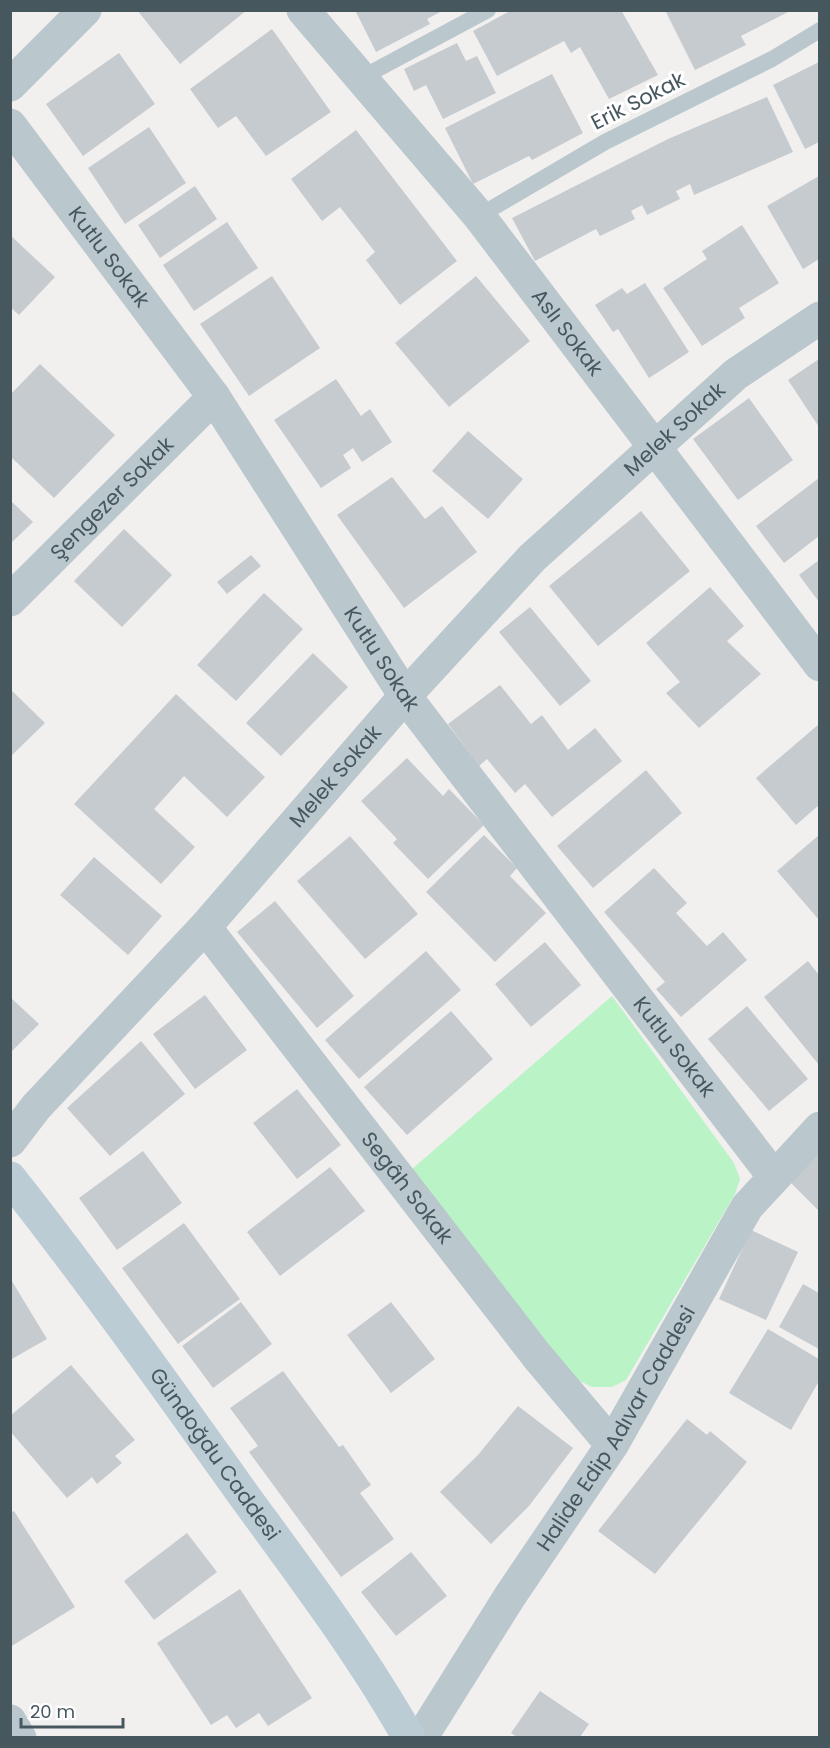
<svg xmlns="http://www.w3.org/2000/svg" width="830" height="1748" font-family="Poppins,sans-serif">
	<rect width="100%" height="100%" fill="#f2efef"/>
	<path fill="#baf3c6" d="M612,996L734,1163L740,1179L735,1194L626,1380L612,1387H592L578,1380L529,1324L412,1169Z"/>
	<path fill="#c6cbcf" d="M137,10H247L180,64Z
		M355,10H444L427,19L430,24L376,52Z
		M512,10H621L658,75L609,99L580,47L571,53L564,41L497,76L473,31Z
		M670,10H792L741,36L746,45L695,70L666,12Z
		M272,29L331,112L266,156L236,116L218,128L190,89Z
		M457,43L466,61L477,56L496,93L443,119L426,85L414,91L404,69Z
		M119,53L155,104L83,156L46,104Z
		M819,62V142L805,149L773,85Z
		M552,74L583,133L532,160L529,156L473,184L445,128Z
		M767,97L793,152L694,195L690,184L676,191L680,199L647,215L642,205L631,211L635,219L600,236L596,229L535,261L512,218L668,139Z
		M149,127L186,183L125,224L88,168Z
		M356,130L457,261L400,305L366,260L375,252L340,207L322,221L291,179Z
		M819,176V259L803,269L767,206Z
		M195,186L217,219L160,258L138,225Z
		M227,222L258,268L194,311L163,265Z
		M742,225L779,283L739,308L745,318L702,346L663,288L707,259L702,251Z
		M10,235L55,277L19,315L10,307Z
		M272,276L320,348L249,396L200,324Z
		M476,276L530,341L449,407L395,343Z
		M645,283L689,352L649,378L618,329L613,332L595,305L622,288L627,294Z
		M819,359V427L788,380Z
		M40,364L115,435L54,498L10,456V395Z
		M336,379L361,416L370,409L392,442L362,462L353,448L343,455L351,468L321,488L274,420Z
		M749,398L793,460L738,500L693,439Z
		M468,431L523,479L488,519L432,471Z
		M392,477L425,519L442,506L477,552L404,608L337,515Z
		M819,478V536L784,563L756,526Z
		M10,500L33,522L10,544Z
		M641,511L690,571L598,646L549,586Z
		M124,529L172,575L122,627L74,581Z
		M251,555L261,566L227,594L217,582Z
		M819,560V602L799,575Z
		M710,587L744,626L727,641L761,674L699,728L666,693L680,682L646,643Z
		M264,593L303,629L236,701L197,665Z
		M530,607L591,681L560,706L499,632Z
		M313,653L348,687L281,756L246,723Z
		M500,685L531,724L542,715L568,750L595,728L622,761L552,817L525,784L515,793L487,759L479,766L448,724Z
		M10,689L45,723L10,757Z
		M176,694L265,777L227,817L184,776L154,809L195,847L161,884L74,804Z
		M819,724V805L796,825L756,778Z
		M407,758L443,796L449,789L484,825L428,879L393,843L397,839L361,801Z
		M646,770L682,813L593,888L557,846Z
		M484,835L517,868L510,876L546,913L495,962L426,892Z
		M819,835V920L777,871Z
		M350,836L418,914L365,959L297,881Z
		M94,857L162,916L128,955L60,895Z
		M654,868L687,903L676,913L707,946L723,932L747,960L681,1017L656,989L665,982L604,912Z
		M275,901L354,996L317,1028L237,932Z
		M545,942L581,985L531,1027L495,984Z
		M426,951L461,990L359,1079L325,1040Z
		M808,961L819,975V1065L764,997Z
		M205,995L247,1050L195,1089L153,1034Z
		M10,997L39,1024L10,1053Z
		M747,1006L808,1079L769,1111L708,1039Z
		M451,1011L493,1059L407,1135L364,1087Z
		M141,1041L185,1094L110,1156L67,1108Z
		M297,1089L341,1145L297,1179L253,1123Z
		M143,1151L182,1203L117,1250L79,1198Z
		M819,1152V1211L790,1182Z
		M330,1167L365,1211L280,1276L247,1232Z
		M184,1223L240,1299L178,1344L122,1268Z
		M751,1230L798,1252L766,1320L719,1299Z
		M10,1278L47,1339L10,1360Z
		M803,1284L819,1293V1349L779,1327Z
		M241,1302L272,1344L213,1388L182,1346Z
		M391,1302L435,1359L391,1393L347,1335Z
		M768,1329L819,1359V1381L791,1430L729,1393Z
		M71,1365L135,1440L115,1456L122,1463L97,1484L92,1477L67,1498L10,1431V1416Z
		M283,1371L339,1447L343,1445L371,1485L360,1493L394,1539L341,1577L249,1452L258,1446L230,1408Z
		M518,1406L573,1448L529,1506L491,1544L440,1492L478,1455Z
		M687,1419L707,1435L710,1431L747,1462L655,1574L598,1531Z
		M14,1511L75,1607L10,1647V1513Z
		M187,1533L217,1572L154,1620L124,1581Z
		M411,1552L447,1596L396,1636L361,1592Z
		M240,1589L312,1698L268,1726L259,1713L236,1728L227,1715L211,1725L157,1643Z
		M540,1691L589,1724L580,1737H517L511,1733Z"/>
	<g fill="none" stroke-linecap="round" stroke-linejoin="round">
		<path stroke="#bac7cd" stroke-width="16" d="M361,78L488,10
			M479,216L605,142L772,59L820,30"/>
		<g stroke="#bac7cd" stroke-width="33">
			<path id="s1" d="M303,10L479,216L820,665"/>
			<path d="M10,85L85,10"/>
			<path id="s2" d="M10,125L214,397L405,696L774,1177"/>
			<path id="s3" d="M10,600L214,397"/>
			<path id="s4" d="M205,927L537,1356L612,1445"/>
			<path id="s5" d="M10,1141L36,1107L205,927L405,696L532,558L736,374L820,318"/>
			<path d="M10,1721L20,1738"/>
			<path id="s6" d="M421,1738L510,1596L612,1445L747,1207L820,1128"/>
		</g>
		<path stroke="#bbccd5" stroke-width="33" id="s7" d="M10,1178C92,1282 168,1389 245,1497C302,1575 361,1653 409,1738"/>
	</g>
	<g text-anchor="middle" stroke-width="6" stroke-linejoin="round" paint-order="stroke">
		<g font-size="21" fill="#46575e" stroke="#fff">
			<text transform="translate(638 101) rotate(-27)" y="7">Erik Sokak</text>
			<text dy="7" stroke="none"><textPath href="#s2" startOffset="165">Kutlu Sokak</textPath></text>
			<text dy="7" stroke="none"><textPath href="#s1" startOffset="417">Aslı Sokak</textPath></text>
			<text dy="7" stroke="none"><textPath href="#s5" startOffset="975">Melek Sokak</textPath></text>
			<text dy="7" stroke="none"><textPath href="#s3" startOffset="144">Şengezer Sokak</textPath></text>
			<text dy="7" stroke="none"><textPath href="#s2" startOffset="651">Kutlu Sokak</textPath></text>
			<text dy="7" stroke="none"><textPath href="#s5" startOffset="489">Melek Sokak</textPath></text>
			<text dy="7" stroke="none"><textPath href="#s2" startOffset="1137">Kutlu Sokak</textPath></text>
			<text dy="7" stroke="none"><textPath href="#s4" startOffset="330">Segâh Sokak</textPath></text>
			<text dy="7" stroke="none"><textPath href="#s6" startOffset="366">Halide Edip Adıvar Caddesi</textPath></text>
			<text dy="7" stroke="none"><textPath href="#s7" startOffset="344">Gündoğdu Caddesi</textPath></text>
		</g>
	</g>
	<rect width="830" height="1748" fill="none" stroke="#46575e" stroke-width="24"/>
	<path d="M21 1718v9h102v-9" fill="none" stroke="#46575e" stroke-width="3"/>
	<text x="30" y="1718" font-size="18" fill="#46575e" stroke="#ffffff" stroke-width="4.5" paint-order="stroke">20 m</text>
</svg>
